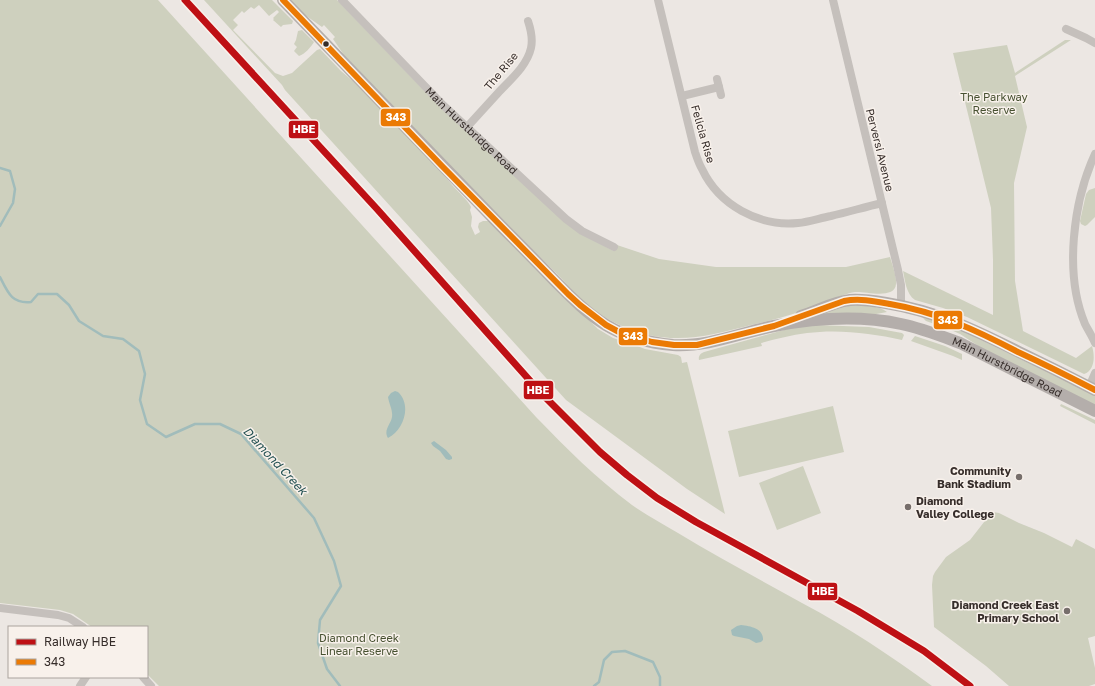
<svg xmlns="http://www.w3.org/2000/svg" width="1095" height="686" font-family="'Golos Text',sans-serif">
	<rect width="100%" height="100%" fill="#ece7e3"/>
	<path fill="#ced0be" d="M0,0H158L536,417C567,449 596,478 632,505C646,515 663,524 678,533C719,558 761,580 802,603C848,627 891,656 932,686H159L147,674V627H92L73,614L60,610L0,603Z
		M204,0H272L293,21L292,24L283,25L281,27L273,20L274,19L273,18L279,12L277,10L269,16L259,5L254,9L251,7L244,13L242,11L233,20L238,25L233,30L275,73L283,76L292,73L317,50L320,49L341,71L354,82C388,116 423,149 453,186C459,193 467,199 471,207L470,210L472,217L471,226L475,235L480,232L478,227L479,223L483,221H489L598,329L613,338L632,344L645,349L678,355L681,357L682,363L687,362L725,514L687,489L566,400L285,90L282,85Z
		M291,0H337L440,107L583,235L614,251L617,245L659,259L716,267H846L890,257C892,264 897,277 896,284C895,300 865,291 855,292C847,293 839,297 832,300C805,311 778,319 751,325C716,334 685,343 649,335C631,331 613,323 598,313C583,302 571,289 559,276C544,261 529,246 514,231C457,173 400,114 344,55L333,39L335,37L324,25L322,27L305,15Z
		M302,30L314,42C311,47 305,54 299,56L294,51L297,47L294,44L296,40L298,31Z
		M1065,40H1071L1015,76L1027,127L1014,183L1015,281L1023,331L1076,358L1092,346C1095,356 1095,370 1084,374L967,317L943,308L915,300C906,294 905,280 903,271L993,315V260L991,208L953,53L1007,45L1015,73Z
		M1095,188V217L1087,225L1085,226L1081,224L1080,221L1086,194L1089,190Z
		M852,305C863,306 879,305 887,312L871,315H816Z
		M923,318L944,322L1095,395V405L983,349L960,334L951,330L926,321Z
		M817,325L869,327L902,333L904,335L902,340C872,333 838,329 807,333C791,335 776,339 761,343L762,346L699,360C698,356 701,353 704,352L795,327Z
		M915,336L945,346L962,354V360L953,356L911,341Z
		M1061,404L1095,420V424L1060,406Z
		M833,406L844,452L739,477L728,431Z
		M803,466L821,513L777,530L759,483Z
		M993,512L999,513L1019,523L1044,533L1072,547L1076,539L1095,549V636L1088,638L1095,668V684L1089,686H1009L986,666L934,627L932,585L933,576L935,572L946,557L970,540L988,517Z"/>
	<path fill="#a1bcbb" d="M395,391L398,392C412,405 404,430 388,438C383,430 391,424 392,417C393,410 389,404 388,397L391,393Z
		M434,441L446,450L452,457V459L449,460L446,459L440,451L433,446L431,443Z
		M741,625C751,626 764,629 763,640L761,642L756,643L749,639L734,636L732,635L731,630L737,626Z"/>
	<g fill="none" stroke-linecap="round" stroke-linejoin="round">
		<path stroke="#a1bcbb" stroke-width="2.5" d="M0,168L10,171L15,189L13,203L0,226
			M0,277C8,293 12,304 31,302L38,294H57L69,305L79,321L103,336L123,339L139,351L145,374L140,400L147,424L166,437L195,424H220L241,434L314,518L334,561L341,586L320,620L318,643L327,669L340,686
			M594,686L599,682L604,660L612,652L625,651L653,662L660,677V686"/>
		<g stroke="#c5c0bc" stroke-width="8">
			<path id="s1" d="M342,0L443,105L566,219L582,231L614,247"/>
			<path d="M658,0L695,152C697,158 699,164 702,169C719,205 759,227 798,223C809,222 820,218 831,216C848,212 865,207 882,203"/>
			<path d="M833,0L898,270L901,285V305"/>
			<path d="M1066,29L1086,38L1095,43"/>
			<path d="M717,79L721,95"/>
			<path d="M682,96L719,87"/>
			<path d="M467,127C477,116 488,104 498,93C510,80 527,66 531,48C533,39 531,30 528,21"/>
			<path d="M1095,154C1073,202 1064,274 1085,324C1088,330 1092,336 1095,343"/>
			<path d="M1089,387L1095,373"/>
			<path d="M0,608L58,615L69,618L83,627"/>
			<path d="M143,677L151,686"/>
			<path d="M80,686L86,677"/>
		</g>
		<g stroke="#b4aeab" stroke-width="12">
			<path id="s2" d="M283,0C356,75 428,151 501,226C519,244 536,261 553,279C570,296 586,313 606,325C626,337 650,343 673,345C708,347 740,333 774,326C816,318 859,315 901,324C921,328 941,336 960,343L1095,411"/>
			<path d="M801,316C817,311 833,302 850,300C862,299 874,301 886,303C936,311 975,330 1019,352C1044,364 1070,377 1095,390"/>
		</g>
		<g stroke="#f8f1eb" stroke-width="9">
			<path id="bus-1" d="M283,0L442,166L568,294L580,305L606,325L619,332L652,342L674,345H697L774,326L844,301C859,298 874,301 890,304C937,312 976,330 1018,352C1044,364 1070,377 1095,390"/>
		</g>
		<use href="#bus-1" stroke="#eb7a04" stroke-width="6"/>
		<g stroke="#f8f1eb" stroke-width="10">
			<path id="rail-1" d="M185,0L377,209L541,393L600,452L627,475L657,498L696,522L858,611L924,651L970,686"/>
		</g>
		<use href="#rail-1" stroke="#be1014" stroke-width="7"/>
	</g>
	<circle fill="#362d2a" stroke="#f8f1eb" stroke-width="1.5" cx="326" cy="44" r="3.5"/>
	<g fill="#766e6b" stroke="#f8f1eb" stroke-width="1.5">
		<circle cx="1019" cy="477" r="4"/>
		<circle cx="908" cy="507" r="4"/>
		<circle cx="1067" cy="611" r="4"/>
	</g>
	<g text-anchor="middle" stroke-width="3" stroke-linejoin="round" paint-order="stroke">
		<g font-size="11" fill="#362d2a" stroke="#f8f1eb">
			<text transform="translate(501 71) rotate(-50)" y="4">The Rise</text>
			<text dy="4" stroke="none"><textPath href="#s1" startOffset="184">Main Hurstbridge Road</textPath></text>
			<text transform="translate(703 134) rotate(74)" y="4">Felicia Rise</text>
			<text transform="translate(880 150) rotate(76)" y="4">Perversi Avenue</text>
			<text dy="4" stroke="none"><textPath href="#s2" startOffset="875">Main Hurstbridge Road</textPath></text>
		</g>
		<g font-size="11" fill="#475131" stroke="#f8f1eb">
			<text x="994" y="101">The Parkway<tspan x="994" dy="13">Reserve</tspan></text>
			<text x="359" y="642">Diamond Creek<tspan x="359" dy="13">Linear Reserve</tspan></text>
		</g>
		<g font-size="11" font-weight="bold" fill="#362d2a" stroke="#f8f1eb" text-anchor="end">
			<text x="1011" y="475">Community<tspan x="1011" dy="13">Bank Stadium</tspan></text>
			<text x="916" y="505" text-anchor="start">Diamond<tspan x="916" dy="13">Valley College</tspan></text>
			<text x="1059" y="609">Diamond Creek East<tspan x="1059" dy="13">Primary School</tspan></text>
		</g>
		<g font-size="12" font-style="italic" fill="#245253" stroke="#f8f1eb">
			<text transform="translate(275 461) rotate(47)" y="4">Diamond Creek</text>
		</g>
	</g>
	<g stroke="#f8f1eb" stroke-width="1.5">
		<rect x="380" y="108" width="31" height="19" rx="4" fill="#eb7a04"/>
		<rect x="288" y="120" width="31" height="19" rx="4" fill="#be1014"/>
		<rect x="933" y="310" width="30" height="20" rx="4" fill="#eb7a04"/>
		<rect x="618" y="327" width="30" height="19" rx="4" fill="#eb7a04"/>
		<rect x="523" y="380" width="31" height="20" rx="4" fill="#be1014"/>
		<rect x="807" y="582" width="31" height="19" rx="4" fill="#be1014"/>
	</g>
	<g font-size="11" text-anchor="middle" font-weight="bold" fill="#fff">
		<text x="396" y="121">343</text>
		<text x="304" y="133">HBE</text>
		<text x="948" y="324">343</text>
		<text x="633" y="340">343</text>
		<text x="538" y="394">HBE</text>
		<text x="823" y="595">HBE</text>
	</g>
	<rect x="8" y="626" width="140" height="52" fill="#f8f1eb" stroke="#aaa39e"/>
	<rect x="16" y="639" width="20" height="6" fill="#be1014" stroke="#aaa39e"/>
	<text x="44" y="646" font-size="12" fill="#362d2a">Railway HBE</text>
	<rect x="16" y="659" width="20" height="6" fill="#eb7a04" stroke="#aaa39e"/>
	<text x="44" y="666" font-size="12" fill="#362d2a">343</text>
</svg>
